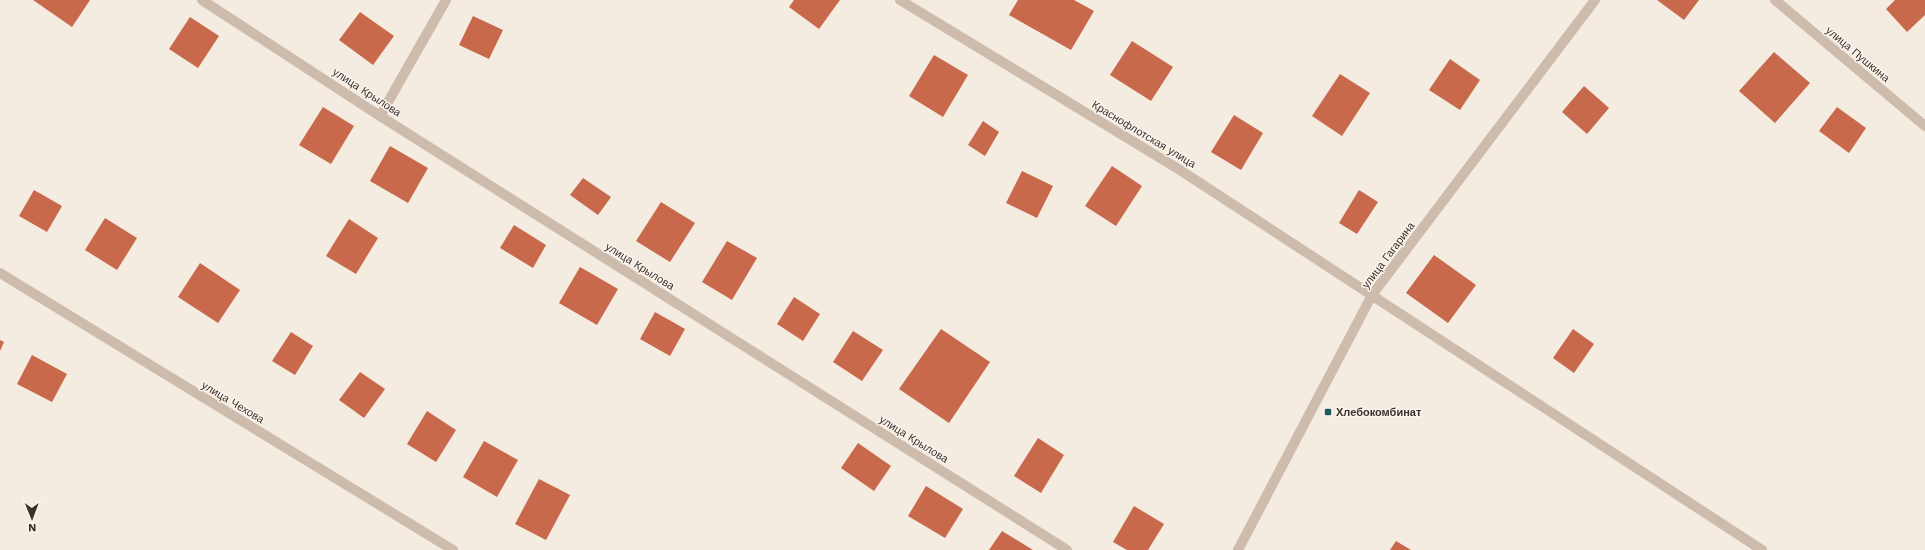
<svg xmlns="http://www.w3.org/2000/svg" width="1925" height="550" font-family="'Work Sans',sans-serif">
	<rect width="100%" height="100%" fill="#f4ebe1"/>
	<path fill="#c8694b" d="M33,0H90L72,27Z
		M794,0H840L819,29L789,7Z
		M1018,0H1074L1094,11L1071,50L1009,15Z
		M1657,0H1699L1684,20Z
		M1895,0H1925V15L1907,32L1886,9Z
		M360,12L394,36L373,65L339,40Z
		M473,16L503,30L489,59L459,45Z
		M190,17L219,36L198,68L169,49Z
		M1132,41L1173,67L1151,101L1110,75Z
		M1774,52L1810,83L1775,123L1739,91Z
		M934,55L968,75L943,117L909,96Z
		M1450,59L1480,80L1460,110L1429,90Z
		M1340,74L1370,93L1342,136L1312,116Z
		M1584,86L1609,108L1587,134L1562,112Z
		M323,107L354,126L331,164L299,145Z
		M1837,107L1866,128L1849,153L1819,131Z
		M1234,115L1263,133L1241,170L1211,152Z
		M983,121L999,132L985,156L968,145Z
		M390,146L428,168L408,203L370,181Z
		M1112,166L1142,186L1116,226L1085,206Z
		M1022,171L1053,186L1037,218L1006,203Z
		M583,178L611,197L598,215L570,195Z
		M34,190L62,206L47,232L19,216Z
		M1359,190L1378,202L1357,234L1339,223Z
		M661,202L695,223L670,262L636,241Z
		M105,218L137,238L117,270L85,250Z
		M349,219L378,238L356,274L326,256Z
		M514,225L546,245L533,268L500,248Z
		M727,241L757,258L732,300L702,282Z
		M1434,255L1476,285L1448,323L1406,293Z
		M200,263L240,290L218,323L178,297Z
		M580,267L618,289L597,325L559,303Z
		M794,297L820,314L803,341L777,324Z
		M655,312L685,329L670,356L640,339Z
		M941,329L990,362L949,423L899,389Z
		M1573,329L1594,344L1574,373L1553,358Z
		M853,331L883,350L862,381L833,362Z
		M291,332L313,346L295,375L272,361Z
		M0,340L4,342L0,351Z
		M32,355L67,374L52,402L17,384Z
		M360,372L385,389L364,418L339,400Z
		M427,411L456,430L436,462L407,444Z
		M1038,438L1064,455L1041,493L1014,476Z
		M484,441L518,460L497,497L463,477Z
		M858,443L891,466L874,491L841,468Z
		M539,479L570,495L546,540L515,524Z
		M926,486L963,509L945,538L908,516Z
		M1134,506L1164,524L1148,550H1127L1113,542Z
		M1002,531L1033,550H989Z
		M1396,541L1411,550H1390Z"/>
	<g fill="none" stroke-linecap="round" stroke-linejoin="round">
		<path stroke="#cdbbac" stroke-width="10" d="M202,0L380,116L1067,550
			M900,0L1180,170L1762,550
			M1775,0L1925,126
			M380,116L446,0
			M0,273L453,550
			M1238,550L1372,295L1595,0"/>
	</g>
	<rect fill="#1f5a5e" stroke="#fbf5ee" stroke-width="1.5" x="1324" y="408" width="8" height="8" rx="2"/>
	<g text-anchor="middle" stroke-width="3" stroke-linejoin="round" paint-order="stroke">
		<g font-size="11" fill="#3b302b" stroke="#fbf5ee">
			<text transform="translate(1858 54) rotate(40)" y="4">улица Пушкина</text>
			<text transform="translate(367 92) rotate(33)" y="4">улица Крылова</text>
			<text transform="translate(1144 134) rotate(31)" y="4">Краснофлотская улица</text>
			<text transform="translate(1388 255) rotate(-53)" y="4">улица Гагарина</text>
			<text transform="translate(640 266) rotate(32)" y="4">улица Крылова</text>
			<text transform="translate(233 402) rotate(31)" y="4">улица Чехова</text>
			<text transform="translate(914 439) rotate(32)" y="4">улица Крылова</text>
		</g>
		<g font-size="11" font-weight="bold" fill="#3b302b" stroke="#fbf5ee" text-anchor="start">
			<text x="1336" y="416">Хлебокомбинат</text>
		</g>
	</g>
	<g transform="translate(32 518) rotate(179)" stroke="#fbf5ee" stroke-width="3" paint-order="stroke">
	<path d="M0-3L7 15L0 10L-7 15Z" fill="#3b302b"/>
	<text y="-6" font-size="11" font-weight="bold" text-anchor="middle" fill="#3b302b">N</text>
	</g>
</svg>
